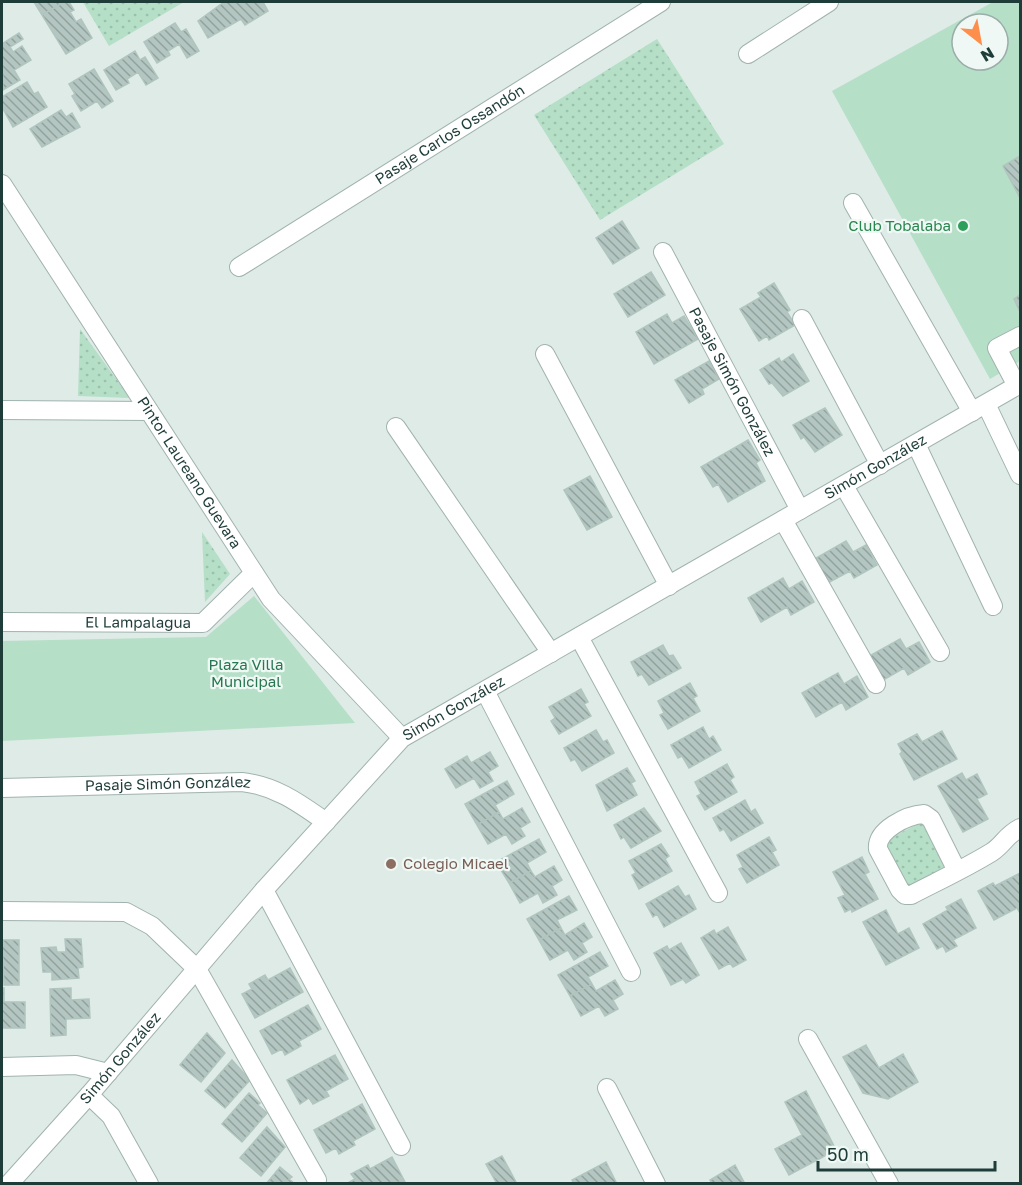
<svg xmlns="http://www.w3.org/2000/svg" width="1022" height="1185" font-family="'Golos Text',sans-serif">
	<defs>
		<pattern id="grass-dots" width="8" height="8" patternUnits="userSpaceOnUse" patternTransform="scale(1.5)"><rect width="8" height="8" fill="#b5dfc6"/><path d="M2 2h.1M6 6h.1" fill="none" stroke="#9bc0ab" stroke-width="1.8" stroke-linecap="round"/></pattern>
		<pattern id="building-back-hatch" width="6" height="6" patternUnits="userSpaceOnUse" patternTransform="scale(1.5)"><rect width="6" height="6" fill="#b4c6c1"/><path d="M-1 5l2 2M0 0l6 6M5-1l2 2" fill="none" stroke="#92a29e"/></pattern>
	</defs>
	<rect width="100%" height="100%" fill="#deebe7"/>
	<path fill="url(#grass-dots)" d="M83,2H184L109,46Z
		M657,39L724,144L600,220L534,115Z
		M80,329L130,398L78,396Z
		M202,532L230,574L205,602Z
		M922,822L946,868L908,888L884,841Z"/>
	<path fill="#b5dfc6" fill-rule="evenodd" d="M993,2H1019L1020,4V361L990,379L832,91ZM962,24H998V60H962Z
		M254,596L355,723L2,741V641L206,637Z"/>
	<path fill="url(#building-back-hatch)" stroke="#b1c5bf" stroke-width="1.5" d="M34,2H64L42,15Z
		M64,2H69L74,10L70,12L76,22L81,19L92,38L66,54L42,15Z
		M224,2H263L268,11L245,25L241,19L208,38L198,21Z
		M175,23L181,32L186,29L199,51L187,58L179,44L168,51L170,55L157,63L144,42Z
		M19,33L23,39L10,47L13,52L22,46L31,60L14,70L20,80L3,90L2,44Z
		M135,51L140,60L145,57L158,78L146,85L138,72L127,79L129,83L116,90L104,70Z
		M94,69L113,101L102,108L97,101L81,111L72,96L75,94L69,84Z
		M27,82L34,94L38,92L47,107L13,127L2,107V97Z
		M61,110L66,117L72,113L80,127L42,147L30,129Z
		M1020,156V198L1003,166Z
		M622,221L639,248L613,264L596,238Z
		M651,272L665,295L628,317L614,294Z
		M774,283L790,310L787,312L795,325L769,340L767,336L759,341L740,309L761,297L758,293Z
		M1020,295V312L1014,299Z
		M667,314L672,323L684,316L698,339L654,364L636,332Z
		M793,354L809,381L783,396L772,383L769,384L760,370L779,358L781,362Z
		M709,361L719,379L702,389L704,394L689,403L675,380Z
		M825,408L842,435L815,452L804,437L801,439L793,425Z
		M748,440L760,460L756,463L765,481L728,502L718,484L713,487L701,467Z
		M590,476L612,517L587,530L564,490Z
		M846,541L853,552L866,545L877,565L854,578L850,571L824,585L811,561Z
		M783,578L789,589L802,581L814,602L791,615L787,607L761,622L748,598Z
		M900,639L906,649L919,642L930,662L908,675L904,668L878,683L864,659Z
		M663,645L669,656L673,655L681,668L649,685L642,674L638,676L631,662Z
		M838,673L844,684L857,676L868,697L846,710L842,702L816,717L802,693Z
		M690,683L697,696L693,698L700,711L668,729L660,715L664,713L658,701Z
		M581,689L588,702L584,704L591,716L559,734L551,721L555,718L549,707Z
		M703,727L709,739L713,736L721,750L689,768L682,756L678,758L671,745Z
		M596,730L603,742L607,740L614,753L582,771L575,759L571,761L564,748Z
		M942,731L957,759L914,780L900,754L902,752L898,744L917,734L922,742Z
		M490,752L498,766L488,772L493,781L480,788L474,778L456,788L445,769L467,756L471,763Z
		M727,764L734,777L730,780L737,792L705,810L697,796L701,794L695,782Z
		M627,768L635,781L631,783L637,795L607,811L596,785Z
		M962,773L966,780L977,774L987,794L977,799L988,819L963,832L938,786Z
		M507,781L514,794L495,805L499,812L477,825L465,804Z
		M745,800L751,812L755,809L763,823L731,841L724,829L720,831L713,818Z
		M522,808L530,822L520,828L525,836L512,844L506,834L488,844L477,825L499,812L503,819Z
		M644,808L661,831L631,848L624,837L621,839L614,825Z
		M769,837L776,850L772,852L779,865L747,883L739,869L743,867L737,855Z
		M539,839L546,852L527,863L531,871L509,883L496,862Z
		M661,844L669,856L665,859L672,871L639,889L632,875L636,873L629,861Z
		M862,857L869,872L865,874L878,899L852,912L851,909L845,912L838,898L845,895L833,872Z
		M554,866L562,880L552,886L557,895L543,903L538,893L520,903L509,883L531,871L535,877Z
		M1020,873V913L1017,908L994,920L978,891L993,883L995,886Z
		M678,886L685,897L689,895L696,909L664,927L657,914L653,917L646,904Z
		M569,896L577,910L557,920L561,928L539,940L527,919Z
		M961,899L976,928L953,940L957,946L946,952L943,946L937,949L923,924L948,910L946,907Z
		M886,910L898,934L909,928L919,948L886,965L863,922Z
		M584,923L592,937L582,943L587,952L574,960L568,950L550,960L539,940L561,928L565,935Z
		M728,927L746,960L733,967L730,963L719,969L701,938L714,930L716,934Z
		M65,939H81L83,967L78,968L79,978L52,980V972H43L41,948L56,947L57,952H66Z
		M2,940H19V985H4Z
		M681,943L699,975L686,983L683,979L671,985L654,953L667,946L669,950Z
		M600,952L608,966L588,977L592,984L570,996L558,975Z
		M290,968L303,992L255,1018L242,994L252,989L249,984L265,975L268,980Z
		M615,980L623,994L613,1000L618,1009L605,1016L599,1006L581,1016L570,996L592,984L596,991Z
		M2,988H4V1002H25V1028H2Z
		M71,988V1000L89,999L90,1018L66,1019V1035L51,1036L50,989Z
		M308,1005L321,1029L299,1041L301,1046L285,1055L282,1049L272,1054L260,1031Z
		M207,1033L225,1053L201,1082L180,1065Z
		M866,1045L879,1068L903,1054L918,1082L888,1099L863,1093L843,1057Z
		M335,1055L348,1079L326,1091L329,1096L313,1104L309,1098L300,1104L287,1080Z
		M232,1060L250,1080L225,1108L205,1091Z
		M806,1091L836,1150L789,1175L775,1149L802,1135L785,1102Z
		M249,1093L260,1103L258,1105L267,1113L242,1142L222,1124Z
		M362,1104L375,1129L353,1141L355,1145L339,1154L336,1148L326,1153L314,1130Z
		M267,1127L285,1147L261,1176L240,1158Z
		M502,1156L517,1184H497L486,1164Z
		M392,1157L405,1182L346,1184L355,1179L351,1174L368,1165L370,1169Z
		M606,1162L617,1184H574L572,1180Z
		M735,1165L745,1184H712L710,1180Z
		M280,1167L292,1177L289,1179L295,1184H266Z"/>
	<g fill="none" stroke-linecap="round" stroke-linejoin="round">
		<g stroke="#a1b3af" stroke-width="20">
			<g id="minor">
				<path d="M748,54L829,2"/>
				<path id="s1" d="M2,184L271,599L402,738"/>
				<path d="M853,203L972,412"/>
				<path id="s2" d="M663,252L800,510"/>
				<path id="s3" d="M239,267L661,2"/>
				<path d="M802,319L880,465"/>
				<path d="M545,354L669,586"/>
				<path d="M1017,386L997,348L1020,336"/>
				<path d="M986,404L1020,475"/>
				<path d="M2,410L149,411"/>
				<path d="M396,427L551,653"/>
				<path d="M916,444L993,606"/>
				<path d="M844,486L940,652"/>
				<path d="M783,520L876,684"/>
				<path id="s4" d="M2,622L203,623L254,573"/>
				<path d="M579,637L718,893"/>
				<path d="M485,691L631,972"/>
				<path id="s5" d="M2,788L242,782C276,786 299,803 326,822"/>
				<path d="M957,871L931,819L924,814C907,815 876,830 878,849L900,890L905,895H911C938,881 966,868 992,852C1004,844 1005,836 1020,828"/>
				<path d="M264,890L401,1146"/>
				<path d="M2,911L126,912L152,926L197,969L317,1180"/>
				<path d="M808,1039L889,1184"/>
				<path d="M2,1067L76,1065L108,1073"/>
				<path d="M607,1088L656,1184"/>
				<path d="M89,1095L111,1116L149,1184"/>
				<path id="s6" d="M9,1184L89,1095L264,890L402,738L1020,384"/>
			</g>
		</g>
		<use href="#minor" stroke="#fff" stroke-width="18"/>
	</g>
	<circle fill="#2e9e5b" stroke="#eff8f4" stroke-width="2" cx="963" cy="226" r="6"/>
	<circle fill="#8d6e63" stroke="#eff8f4" stroke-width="2" cx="391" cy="864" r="6"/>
	<g text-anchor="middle" stroke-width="4.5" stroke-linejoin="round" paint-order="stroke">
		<g font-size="15" fill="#1e3c38" stroke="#eff8f4">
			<text dy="5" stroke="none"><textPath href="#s3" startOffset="249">Pasaje Carlos Ossandón</textPath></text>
			<text dy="5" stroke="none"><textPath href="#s2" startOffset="147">Pasaje Simón González</textPath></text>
			<text dy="5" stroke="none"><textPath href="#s6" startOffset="1140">Simón González</textPath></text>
			<text dy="5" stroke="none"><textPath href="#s1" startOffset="344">Pintor Laureano Guevara</textPath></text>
			<text dy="5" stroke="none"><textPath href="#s4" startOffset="136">El Lampalagua</textPath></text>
			<text dy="5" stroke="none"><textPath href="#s6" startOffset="654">Simón González</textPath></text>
			<text dy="5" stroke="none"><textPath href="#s5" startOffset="166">Pasaje Simón González</textPath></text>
			<text dy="5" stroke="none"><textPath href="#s6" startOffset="168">Simón González</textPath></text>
		</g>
		<g font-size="15" fill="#27864d" stroke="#eff8f4" text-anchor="end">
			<text x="951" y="231">Club Tobalaba</text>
		</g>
		<g font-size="15" fill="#26764f" stroke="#eff8f4">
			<text x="246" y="670">Plaza Villa<tspan x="246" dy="17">Municipal</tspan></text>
		</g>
		<g font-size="15" fill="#785e54" stroke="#eff8f4" text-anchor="start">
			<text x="403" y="869">Colegio Micael</text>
		</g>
	</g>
	<rect width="1022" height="1185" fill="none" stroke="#1e3c38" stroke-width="6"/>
	<g transform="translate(980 42) rotate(149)"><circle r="28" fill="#eff8f4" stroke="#9bada9" stroke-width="1.5"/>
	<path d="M0-4.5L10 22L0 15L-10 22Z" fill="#fd8e4b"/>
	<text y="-9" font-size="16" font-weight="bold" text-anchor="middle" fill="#1e3c38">N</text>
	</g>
	<path d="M818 1161v9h177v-9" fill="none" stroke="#1e3c38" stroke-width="3"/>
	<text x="827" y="1161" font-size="18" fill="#1e3c38" stroke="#eff8f4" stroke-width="4.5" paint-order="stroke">50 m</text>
</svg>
